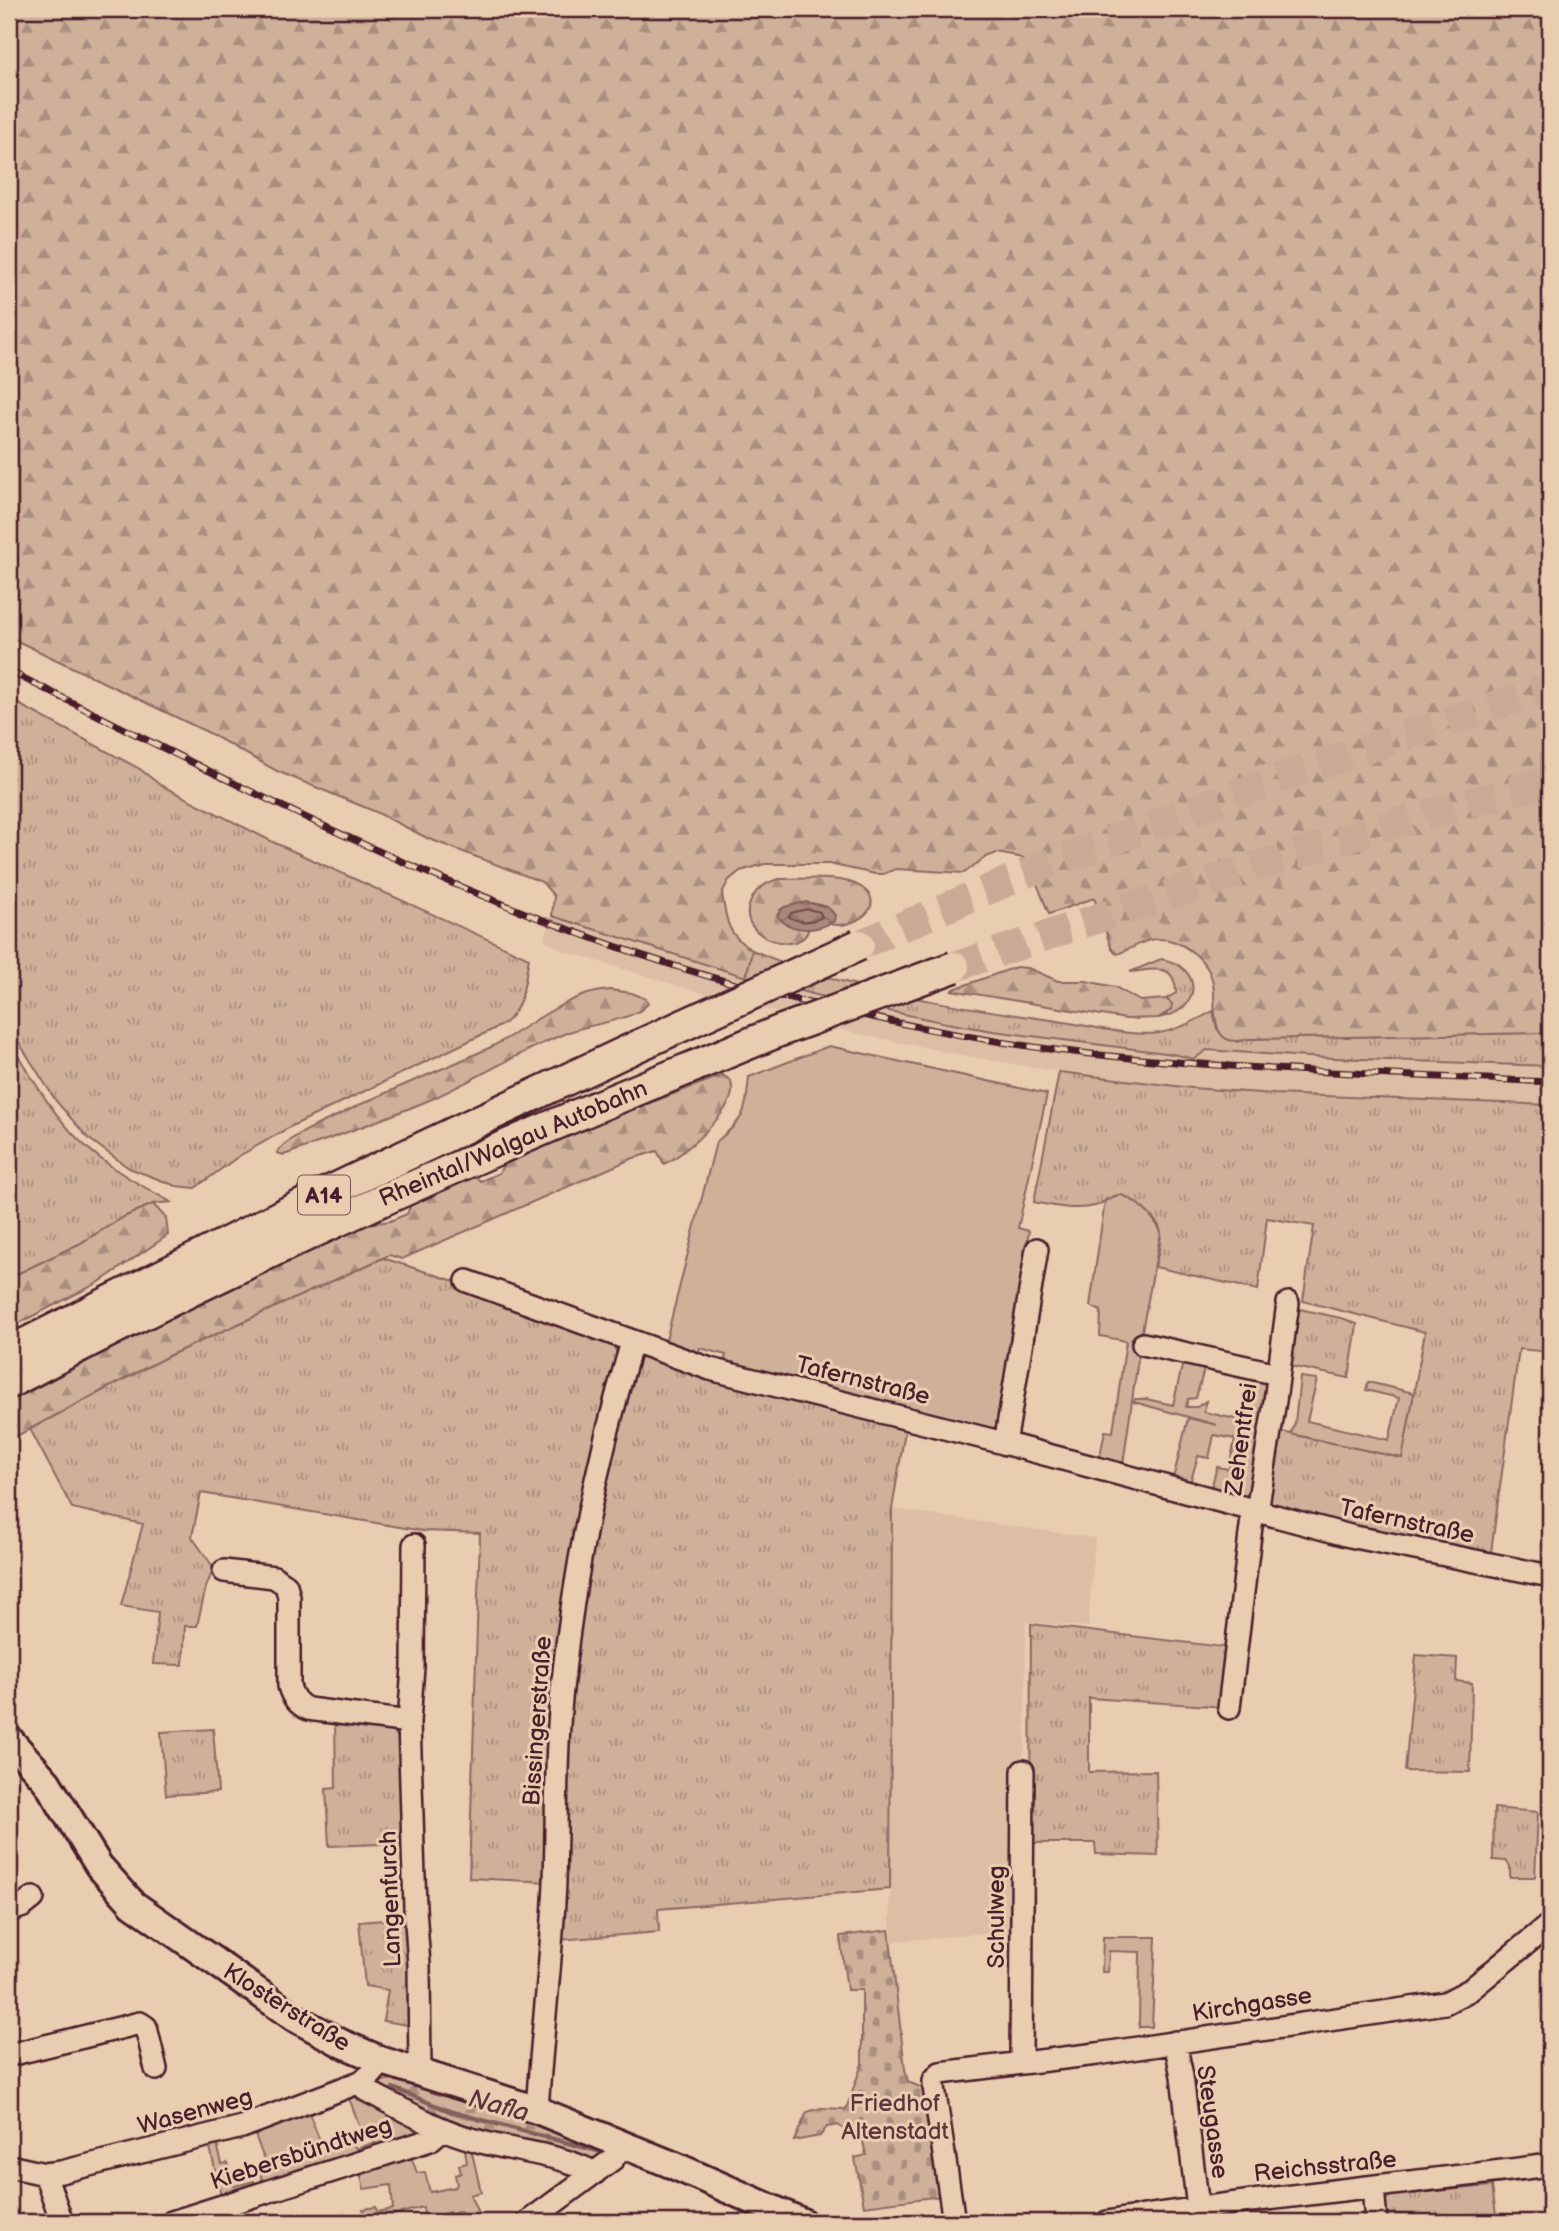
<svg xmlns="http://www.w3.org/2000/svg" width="1559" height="2231" font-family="'Balsamiq Sans',sans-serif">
	<defs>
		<pattern id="grass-tufts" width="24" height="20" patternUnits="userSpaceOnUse" patternTransform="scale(1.75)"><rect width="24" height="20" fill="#cfb19a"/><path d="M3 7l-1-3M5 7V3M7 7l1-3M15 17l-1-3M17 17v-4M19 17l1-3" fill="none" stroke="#aa8f7e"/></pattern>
		<pattern id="forest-firs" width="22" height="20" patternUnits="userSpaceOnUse" patternTransform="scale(1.75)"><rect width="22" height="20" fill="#cfb19a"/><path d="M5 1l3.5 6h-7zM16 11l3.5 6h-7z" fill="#aa8f7e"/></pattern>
		<pattern id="cemetery-stones" width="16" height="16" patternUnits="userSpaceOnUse" patternTransform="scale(1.75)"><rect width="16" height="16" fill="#cfb19a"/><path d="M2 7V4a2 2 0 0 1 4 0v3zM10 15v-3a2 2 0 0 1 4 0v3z" fill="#aa8f7e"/></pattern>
		<pattern id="water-waves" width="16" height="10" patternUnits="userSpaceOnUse" patternTransform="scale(1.75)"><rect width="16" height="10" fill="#aa897b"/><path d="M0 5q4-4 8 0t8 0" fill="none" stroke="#8c6f65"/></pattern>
	</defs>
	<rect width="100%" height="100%" fill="#e9cdb0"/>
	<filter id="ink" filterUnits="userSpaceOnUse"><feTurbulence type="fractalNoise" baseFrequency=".0143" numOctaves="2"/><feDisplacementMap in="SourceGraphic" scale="14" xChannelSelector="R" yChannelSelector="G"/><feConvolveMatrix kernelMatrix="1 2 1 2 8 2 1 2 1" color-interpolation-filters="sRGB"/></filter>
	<g filter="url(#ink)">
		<path fill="#dcbea5" d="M552,916L746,977L828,998L993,1031L1173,1054L1194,1059L1206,1050L1308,1057L1550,1066V1105L1273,1094L1192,1088L1059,1072L966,1056L859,1034L709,995L564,951L544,940Z
			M892,1509L1095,1538L1088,1627L1026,1622L1025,1747L1019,1770L1016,1932L971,1934L890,1942Z"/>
		<path fill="url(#grass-tufts)" stroke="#8c6862" stroke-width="2" d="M9,699L140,769L160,785L275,843L529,958C524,983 524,1012 500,1026L292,1126L239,1156L195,1188L176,1186L129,1168L88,1138L56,1101L9,1027Z
			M752,950C847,992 962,1007 1064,1022C1092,1026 1131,1037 1159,1033C1178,1030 1197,1020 1213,1011L1217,1029L1237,1042L1248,1039L1540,1033L1545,1031L1550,1019V1066L1308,1057L1207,1050L1194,1059L1173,1054L993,1031L946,1023L828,998L746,977Z
			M1161,959C1203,966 1204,1011 1158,1018L1166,1015L1171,1004L1166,999L1176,993C1175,961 1153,970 1130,972Z
			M9,1041C31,1076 51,1113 81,1142C107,1167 140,1185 171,1202L153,1204L124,1217L79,1244L9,1278Z
			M1059,1072L1192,1088L1273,1094L1550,1105V1352L1519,1349L1490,1559L1369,1534L1272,1505L1268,1491L1277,1431L1402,1458L1425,1332L1303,1301L1314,1226L1267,1218L1258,1290L1155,1267C1157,1257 1163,1239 1160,1229C1158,1220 1129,1195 1119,1195C1110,1195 1103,1204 1095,1206C1075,1211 1053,1206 1034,1202Z
			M383,1258L451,1280L585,1330L610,1341L614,1346L618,1357L596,1456L548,1882L469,1878L480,1533L423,1531L201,1493L192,1537L214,1568L206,1587L197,1626H185L183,1665L153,1664L158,1612L121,1606L143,1524L72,1508L30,1429L168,1356Z
			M1295,1308L1345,1319L1357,1324L1349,1378L1285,1365Z
			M643,1354L906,1425L892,1509L890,1889L658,1909L659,1932L559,1940L565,1750L592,1530L637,1358Z
			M1031,1624L1232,1648L1225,1707L1089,1698V1772L1156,1771L1158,1856L1096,1854L1095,1843H1030Z
			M1416,1655L1457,1658L1456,1681L1472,1683L1470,1772L1405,1771Z
			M335,1718L390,1727L401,1741L408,1843L329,1846L326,1789L336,1788Z
			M213,1729L218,1792L166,1795L161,1732Z
			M1494,1808L1538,1812L1535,1877H1510V1866L1506,1861L1493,1860Z
			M411,1918L414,2026L383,2021L388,1990L365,1986L359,1922Z
			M1492,2186L1497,2222H1383V2201L1392,2195Z"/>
		<path fill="url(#forest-firs)" stroke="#8c6862" stroke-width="2" d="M9,9H1550V1014L1545,1031L1540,1033L1248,1039C1207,1051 1217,1007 1213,984C1210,961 1181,938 1158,939C1143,939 1131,950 1117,954L1111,947L1094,898L1049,914L1034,876L1024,858L997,853L986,857L964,873L896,869L883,874H875L829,864H765L740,871L729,880L722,893C726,920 727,935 752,950L746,977L552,916L554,896L542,882L427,838L376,812L277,771L207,732L9,637Z
			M778,879C799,879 844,875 861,887C890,906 853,930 830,924L834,921L832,911C817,900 796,902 780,910L797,928H809C802,959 735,937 750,903C756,888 764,884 778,879Z
			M1016,967L1028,968L1058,981H1086L1115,987L1140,1001L1166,999L1172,1004L1171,1010L1158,1018L1126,1019L951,990Z
			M610,990L632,993L646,999L648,1003C638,1020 589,1024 569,1032C522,1050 480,1077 434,1098C386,1119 334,1137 284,1155L277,1153C284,1138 329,1120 345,1112C392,1088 443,1070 491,1047C531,1027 565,993 610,990Z
			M723,1075L731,1081C731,1084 733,1088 732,1092C730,1113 683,1156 664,1164L657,1151L631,1159L402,1259L389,1255L168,1356L9,1440V1402L169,1319L369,1224L390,1221L407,1214L411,1205L474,1176L481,1181L499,1173L504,1164L603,1121Z
			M153,1204L166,1218L168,1235L98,1283L9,1328V1278L79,1244L124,1217Z
			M405,2078L606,2149L598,2162L471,2135L376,2087C383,2078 394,2078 404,2082Z"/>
		<path fill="url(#cemetery-stones)" stroke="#8c6862" stroke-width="2" d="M889,1930L905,2069L908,2082L925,2089L942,2196L864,2206L855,2158L866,2155L860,2128L846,2131L838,2125L827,2127L820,2136L794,2141L807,2112L821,2108L846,2109L862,2064V1990H847L840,1936Z"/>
		<path fill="#cfb19a" stroke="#8c6862" stroke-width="2" d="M829,1046L1047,1094L1018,1228L1029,1231L1005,1379L1002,1421L992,1429L724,1362L726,1355L700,1348L696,1357L677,1345L665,1344L716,1142C746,1117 745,1115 749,1077Z
			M1121,1195C1137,1200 1154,1217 1161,1232L1142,1331L1122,1471L1099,1461L1105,1431L1113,1432L1126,1341L1100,1336L1101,1311L1090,1306L1105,1201Z
			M1184,1358L1206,1362L1196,1398L1188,1399L1186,1407H1197L1206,1401L1204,1412L1245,1421L1255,1374L1266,1378L1271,1389L1248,1502L1210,1492L1217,1467L1229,1469L1235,1439L1214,1435L1209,1458L1198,1456L1189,1487L1172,1483L1188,1418L1217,1425L1134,1402L1135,1399H1146L1173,1405Z
			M1300,1377L1317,1379L1307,1421L1389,1440L1399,1398L1366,1390L1368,1382L1414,1393L1402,1458L1291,1434L1295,1423Z
			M1103,1937H1156L1152,2027H1139L1140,1952L1109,1951L1108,1972H1102Z
			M347,2093H357L428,2134L222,2200L209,2143L217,2144L222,2164L228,2163L234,2186L254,2181L255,2186L263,2184L258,2164L265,2162L254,2132L307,2108L322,2146L350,2137L356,2149L375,2142L368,2129L360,2127Z
			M470,2144L481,2192L470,2195L482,2222H464L460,2211L450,2215L449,2212L430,2219L431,2222H425L423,2207L367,2222L363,2209L376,2207L377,2212L393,2209L391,2185L364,2189L359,2168L409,2151L417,2173L425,2172L430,2192L455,2187L457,2184L455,2175L461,2173L459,2165L467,2163L465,2150Z"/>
		<path fill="url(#water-waves)" stroke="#845f5b" stroke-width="2" d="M806,902L827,907L835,915L834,921C817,932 789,933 777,915L784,907Z"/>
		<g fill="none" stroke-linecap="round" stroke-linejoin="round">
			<path stroke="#70494b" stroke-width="2" d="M807,909L820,912L822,917C812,922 799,923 789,917L791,913Z"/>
			<path stroke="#845f5b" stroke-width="4.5" d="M9,1678L17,1702
				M393,2088L452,2112L598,2151"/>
			<path stroke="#c9aa95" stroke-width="30" stroke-dasharray="30 15" stroke-linecap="butt" d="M859,945L1036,869L1279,778L1550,687
				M954,967C1152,900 1348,833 1550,781"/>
			<g stroke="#4a1f2b" stroke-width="26">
				<path id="minor" d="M467,1281L710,1369L992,1440L1350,1536L1550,1576
					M1143,1344L1278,1374
					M1005,1444L1037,1249
					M1257,1511L1275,1401L1288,1303
					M414,1545L413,1667L409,1722L415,1908L419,1965L420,2074
					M224,1571L274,1577L286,1585L289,1597V1686C292,1697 297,1704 308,1709L409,1722
					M1229,1708L1253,1510
					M9,1911L23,1906L33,1898
					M1175,2042L1182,2076L1198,2208
					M9,2055L140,2023L146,2027L156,2069
					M1021,2063L1023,1771
					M360,2082L367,2091C402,2109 437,2130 475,2140C514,2152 558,2153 595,2173
					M537,2110C542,2034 552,1958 555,1882C557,1814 555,1747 563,1680C575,1565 599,1452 632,1342
					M9,2166L45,2174L61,2172L242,2127L360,2082L372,2074L383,2061
					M45,2174L62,2222
					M1373,2187L1376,2222
					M172,2222L430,2140L443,2129
					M528,2222L613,2159L624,2144
					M954,2222L934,2087V2080L940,2073L1097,2054L1445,2003L1470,1990L1550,1924
					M1107,2222C1254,2198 1402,2184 1550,2165"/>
			</g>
			<g stroke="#4a1f2b" stroke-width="32">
				<path id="major" d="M9,1739L47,1782L99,1866L133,1904L295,2018L341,2043L383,2061L537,2110L673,2165L802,2222"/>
			</g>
			<g stroke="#4a1f2b" stroke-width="35">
				<path id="highway" d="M9,1352L328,1192L642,1044
					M9,1383C232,1265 462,1161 695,1066"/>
			</g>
			<use href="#minor" stroke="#e9cdb0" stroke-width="21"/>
			<use href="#major" stroke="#e9cdb0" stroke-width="26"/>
			<use href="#highway" stroke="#e9cdb0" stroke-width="30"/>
			<g stroke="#4a1f2b" stroke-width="7">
				<path id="rail" d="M9,671C265,799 521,934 801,1001C885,1021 971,1039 1056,1050C1220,1070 1385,1074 1550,1082"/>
			</g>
			<use href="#rail" stroke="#e9cdb0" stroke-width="4.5" stroke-dasharray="13" stroke-linecap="butt"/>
			<g stroke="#4a1f2b" stroke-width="35" stroke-linecap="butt">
				<path id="highway-bridge" d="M642,1044L859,945
					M695,1066L777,1032L954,967"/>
			</g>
			<use href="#highway-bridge" stroke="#e9cdb0" stroke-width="30"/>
		</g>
	</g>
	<g text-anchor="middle" stroke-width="6" stroke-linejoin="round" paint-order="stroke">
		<rect fill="#e9cdb0" stroke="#7a5353" stroke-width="2" x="298" y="1175.5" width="52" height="39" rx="5"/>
		<g font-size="23" font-weight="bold" fill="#4a1f2b">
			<text x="324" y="1203">A14</text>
		</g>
		<g font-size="24" fill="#4a1f2b" stroke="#e9cdb0">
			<text transform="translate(513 1143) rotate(-23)" y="8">Rheintal/Walgau Autobahn</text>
			<text transform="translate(863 1380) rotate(14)" y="8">Tafernstraße</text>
			<text transform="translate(1241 1439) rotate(-82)" y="8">Zehentfrei</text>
			<text transform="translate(1407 1521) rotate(12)" y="8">Tafernstraße</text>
			<text transform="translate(537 1721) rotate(-86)" y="8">Bissingerstraße</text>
			<text transform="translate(390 1899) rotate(-92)" y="8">Langenfurch</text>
			<text transform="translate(996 1917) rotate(-90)" y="8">Schulweg</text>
			<text transform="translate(1252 2004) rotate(-9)" y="8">Kirchgasse</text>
			<text transform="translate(287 2007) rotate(32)" y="8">Klosterstraße</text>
			<text transform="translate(195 2111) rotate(-15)" y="8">Wasenweg</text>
			<text transform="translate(1213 2122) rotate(82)" y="8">Steugasse</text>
			<text transform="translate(301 2153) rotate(-18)" y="8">Kiebersbündtweg</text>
			<text transform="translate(1325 2166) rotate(-6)" y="8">Reichsstraße</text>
		</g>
		<g font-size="24" fill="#5e353c" stroke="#e9cdb0">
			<text x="895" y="2111">Friedhof<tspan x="895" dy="28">Altenstadt</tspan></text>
		</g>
		<g font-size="26" font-style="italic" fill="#5d343b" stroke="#e9cdb0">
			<text transform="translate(499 2105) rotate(15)" y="9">Nafla</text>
		</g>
	</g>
	<rect width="1559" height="2231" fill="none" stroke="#e9cdb0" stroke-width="35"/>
	<rect x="18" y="18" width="1524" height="2196" fill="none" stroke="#4a1f2b" stroke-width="2.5" filter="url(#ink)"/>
</svg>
